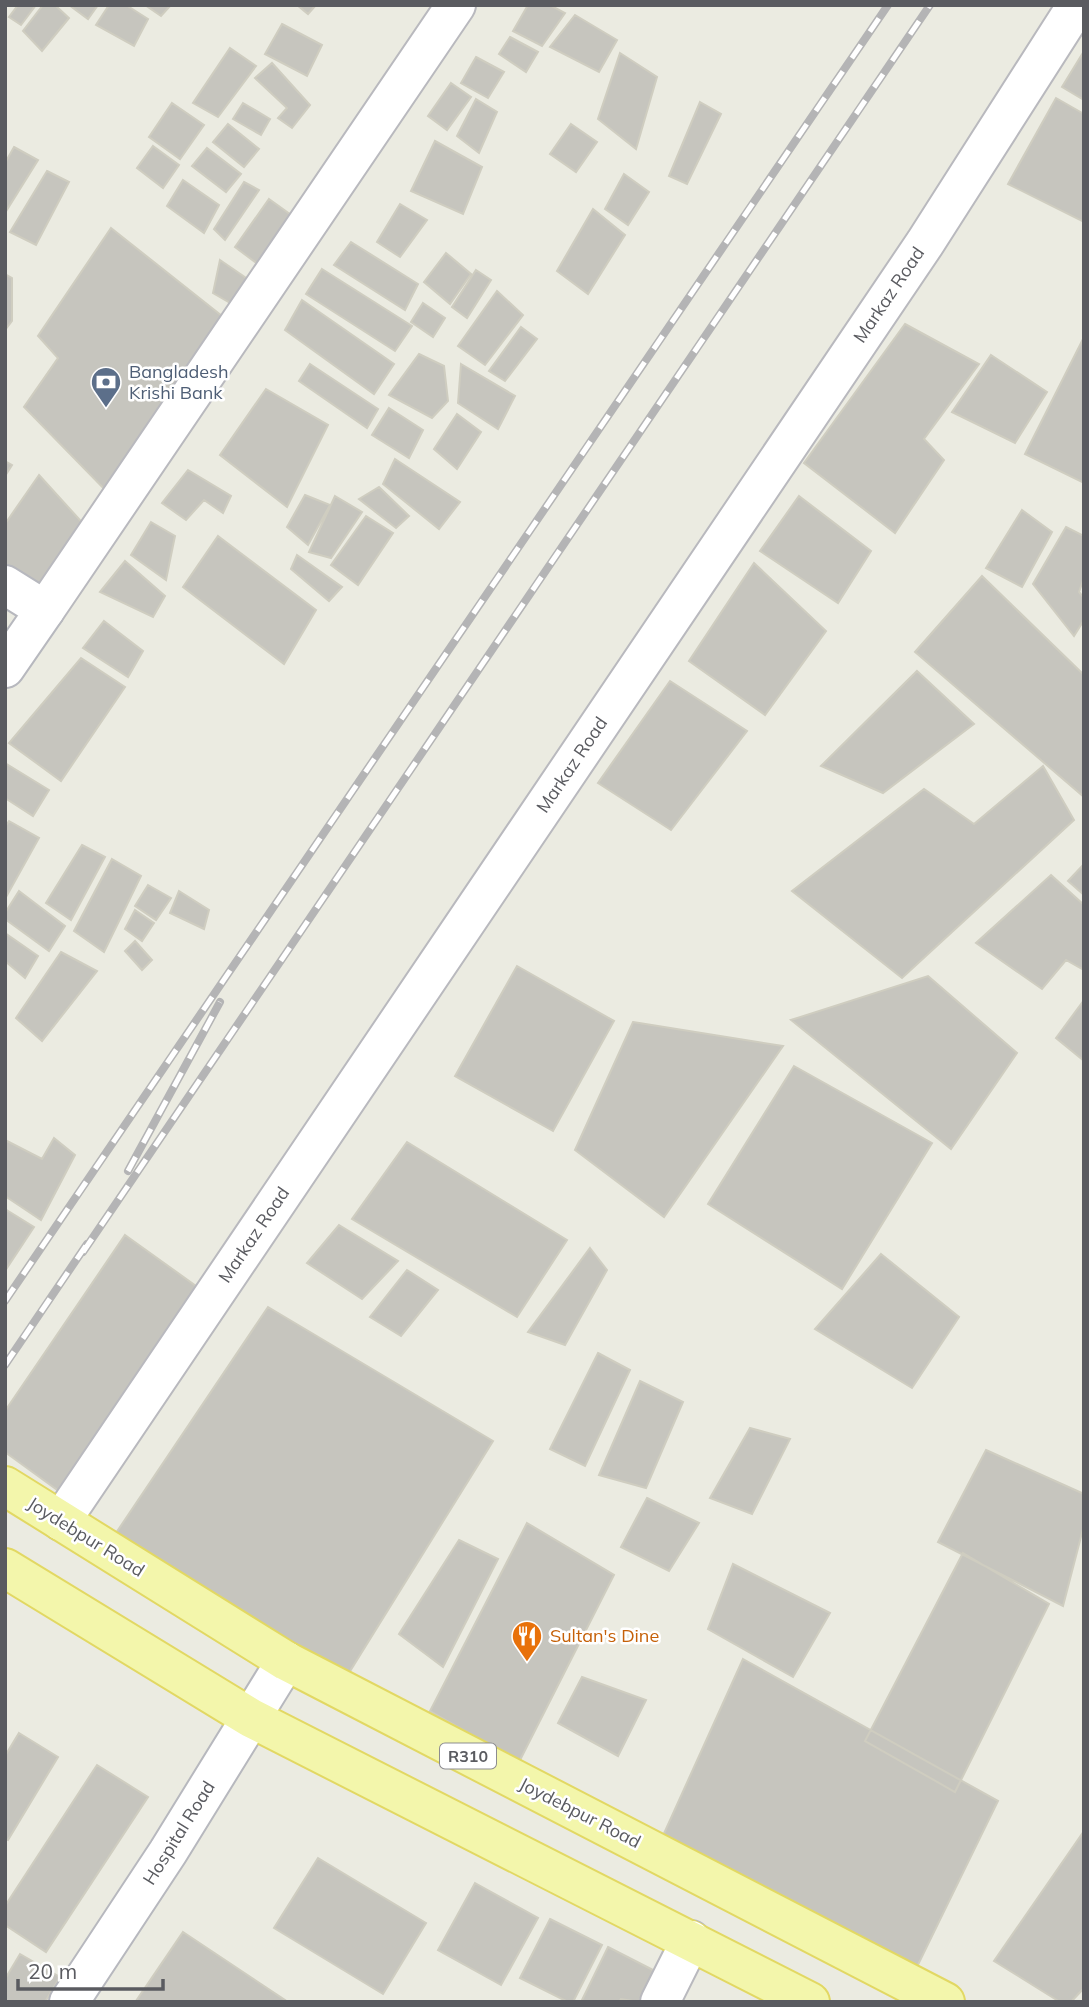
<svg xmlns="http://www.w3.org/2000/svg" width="1089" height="2007" font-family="Mulish,sans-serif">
	<rect width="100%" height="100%" fill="#ebebe1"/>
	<path fill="#c6c5be" stroke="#cfcdc0" stroke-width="2" d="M18,5H36L21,25L9,17Z
		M43,5H55L69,18L42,51L23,31Z
		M69,5H98L88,19Z
		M109,5H126L148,19L134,46L96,25Z
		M145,5H171L161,16Z
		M297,5H316L308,14Z
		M528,5H550L565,13L542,46L513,31Z
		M575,15L617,40L599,72L550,47Z
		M282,24L322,45L307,76L265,54Z
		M510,37L538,52L526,72L499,54Z
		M230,48L256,66L218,117L193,103Z
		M1084,51V100L1062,87Z
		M620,53L657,77L636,149L598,119Z
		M476,57L504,72L488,98L461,83Z
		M272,63L310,105L292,128L278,118L287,108L255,78Z
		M451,83L471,97L447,130L428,116Z
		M1056,98L1084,114V222L1008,184Z
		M476,99L497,112L479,153L457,136Z
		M700,102L721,114L687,184L669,176Z
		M172,103L204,125L180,159L149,137Z
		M243,103L270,119L261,135L233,119Z
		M228,124L259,149L244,167L213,142Z
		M571,124L597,142L576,172L550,154Z
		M435,141L482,167L463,214L411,191Z
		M153,146L179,165L163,188L137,168Z
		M14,147L38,160L5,213V163Z
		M207,148L241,174L226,192L192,166Z
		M47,171L69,182L36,245L10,232Z
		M624,174L649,192L628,225L605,209Z
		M183,180L219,205L204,233L167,206Z
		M244,182L259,190L225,240L214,229Z
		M269,199L294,217L259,265L235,247Z
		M400,204L427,220L400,257L377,242Z
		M593,209L625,235L588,294L557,271Z
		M111,228L222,316L110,495L24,407L58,358L38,336Z
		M351,242L418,284L405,310L334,265Z
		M446,253L471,274L450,304L424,282Z
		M220,260L252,282L237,307L213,293Z
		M322,269L412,326L395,351L306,294Z
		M476,270L491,280L467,318L452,307Z
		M5,274L12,278V321L5,330Z
		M497,291L523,315L485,365L458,346Z
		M302,300L394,364L374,394L285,330Z
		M423,303L445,318L433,337L411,322Z
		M905,324L979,364L924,439L944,460L895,533L804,463Z
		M521,327L537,339L505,381L489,371Z
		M1083,339H1084V483L1025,454Z
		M419,354L444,366L448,401L432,418L389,395Z
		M991,355L1047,392L1015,443L952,412Z
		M310,364L378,409L367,428L299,381Z
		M461,364L515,396L498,429L458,403Z
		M266,389L328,425L287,507L220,455Z
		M389,408L423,430L409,458L372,435Z
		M457,414L481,432L457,469L434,449Z
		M395,459L460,502L439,529L383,484Z
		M5,461L12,465L5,476Z
		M188,470L231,496L223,513L204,500L186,520L162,503Z
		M39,475L89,530L41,595L5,570V524Z
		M379,487L409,516L396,528L359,499Z
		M305,495L330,505L308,545L287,527Z
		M335,496L362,512L331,558L309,552Z
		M799,496L871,551L838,603L760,551Z
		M1022,510L1052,532L1022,587L986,568Z
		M366,516L393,533L358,585L331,565Z
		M151,522L175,536L166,580L131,555Z
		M1066,527L1084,536V578L1079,592L1084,598V620L1074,636L1033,584Z
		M218,536L316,610L284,664L183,587Z
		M297,555L342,587L329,601L291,569Z
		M125,561L165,596L153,617L100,592Z
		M754,563L826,631L765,715L689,661Z
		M982,576L1084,675V797L915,652Z
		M104,621L143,651L128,677L83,648Z
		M81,658L125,687L61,781L9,743Z
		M917,671L974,724L883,793L821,766Z
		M670,681L747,731L671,830L598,783Z
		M5,763L49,790L33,816L5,798Z
		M1043,766L1074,820L902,978L792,891L924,789L974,824Z
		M9,821L39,838L5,899V827Z
		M82,845L105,857L71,920L46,903Z
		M112,859L141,876L104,952L74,931Z
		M1084,864V895L1068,881Z
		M1051,875L1084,905V970L1066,960L1042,989L976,943Z
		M148,885L171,898L156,920L135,906Z
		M19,891L65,926L49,951L5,919V913Z
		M179,891L209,910L204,929L170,913Z
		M135,910L154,923L142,941L125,929Z
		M5,933L38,956L25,978L5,961Z
		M135,941L152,960L142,970L125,951Z
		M61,952L97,971L42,1041L16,1018Z
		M517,966L614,1021L553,1131L455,1076Z
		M928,976L1017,1053L951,1149L791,1020Z
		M1084,1000V1061L1056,1038Z
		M633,1022L783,1046L664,1217L575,1150Z
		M794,1066L932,1143L842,1289L708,1204Z
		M54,1138L75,1155L41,1220L5,1196V1140L42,1159Z
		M407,1142L567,1240L517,1317L352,1219Z
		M5,1209L34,1227L5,1271Z
		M339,1225L398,1261L362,1299L307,1263Z
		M125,1235L203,1291L67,1497L5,1452V1411Z
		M590,1248L607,1270L565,1345L528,1332Z
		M881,1254L959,1317L912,1388L815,1329Z
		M407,1270L438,1290L401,1336L370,1317Z
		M268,1307L493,1441L347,1676L116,1533Z
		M598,1353L630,1370L585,1466L550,1449Z
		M640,1381L683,1402L646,1488L599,1475Z
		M750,1428L790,1439L752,1514L710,1498Z
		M986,1450L1084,1494V1525L1063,1606L938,1542Z
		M647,1498L699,1523L669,1571L621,1547Z
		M527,1523L614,1575L519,1762L430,1711Z
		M459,1540L498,1559L443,1667L399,1634Z
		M963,1553L1049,1604L955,1792L865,1741Z
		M733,1564L830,1613L793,1677L708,1629Z
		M743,1659L998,1801L915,1971L661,1840Z
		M582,1677L646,1700L618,1756L558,1723Z
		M19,1733L58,1757L8,1840L5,1839V1756Z
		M97,1765L148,1797L46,1952L5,1925V1906Z
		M1084,1831V1988L1071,2002H1060L994,1961Z
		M318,1858L426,1923L383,1994L274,1928Z
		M475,1883L538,1918L501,1985L438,1950Z
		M550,1919L602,1945L573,2002H568L520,1978Z
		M183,1932L288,2002L136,2001Z
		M608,1947L655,1971L639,2002L621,1999L619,2002H581Z
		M20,1954L60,1977L45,2002H5V1979Z"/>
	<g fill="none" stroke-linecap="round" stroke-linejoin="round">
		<g stroke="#b9b9be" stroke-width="42">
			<path id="minor" d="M45,610L456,5
				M660,2002L691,1940"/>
		</g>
		<g stroke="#b9b9be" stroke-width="42">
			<path id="tertiary" d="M61,1521L925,243L1077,5"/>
		</g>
		<g stroke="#b7b8be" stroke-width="42">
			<path id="secondary" d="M5,585L45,610L5,668
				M69,2002L168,1852L286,1661"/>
		</g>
		<g stroke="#e2d863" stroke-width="42">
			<path id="primary" d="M5,1486L286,1661L945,2002
				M5,1568L251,1718L810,2002"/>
		</g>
		<use href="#minor" stroke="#fff" stroke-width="38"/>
		<use href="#tertiary" stroke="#fff" stroke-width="38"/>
		<use href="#secondary" stroke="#fff" stroke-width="38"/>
		<use href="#primary" stroke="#f3f6ab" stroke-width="38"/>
		<g stroke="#b4b4b5" stroke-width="8">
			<path id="rail" d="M128,1171L220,1002
				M83,1252L930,5
				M5,1301L888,5
				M5,1365L87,1244"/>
		</g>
		<use href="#rail" stroke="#fff" stroke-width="5" stroke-dasharray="16" stroke-linecap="butt"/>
	</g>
	<defs>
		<g id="bank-pin" transform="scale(1.575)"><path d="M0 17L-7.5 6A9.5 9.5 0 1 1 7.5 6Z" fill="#5c6f8a" stroke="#fff"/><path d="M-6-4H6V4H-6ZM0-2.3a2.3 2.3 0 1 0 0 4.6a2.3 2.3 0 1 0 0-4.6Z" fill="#fff"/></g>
		<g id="restaurant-pin" transform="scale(1.575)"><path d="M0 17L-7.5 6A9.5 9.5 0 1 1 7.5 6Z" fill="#e8710a" stroke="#fff"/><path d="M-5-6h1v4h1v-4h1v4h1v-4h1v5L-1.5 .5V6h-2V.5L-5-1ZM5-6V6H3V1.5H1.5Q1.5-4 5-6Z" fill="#fff"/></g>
	</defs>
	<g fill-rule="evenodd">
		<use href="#bank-pin" x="106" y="382"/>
		<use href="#restaurant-pin" x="527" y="1636"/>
	</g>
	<g text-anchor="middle" stroke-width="5" stroke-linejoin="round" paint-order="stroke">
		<rect fill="#fff" stroke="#8c8c90" stroke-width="2" x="440" y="1743.5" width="56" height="25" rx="5"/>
		<g font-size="16" font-weight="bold" fill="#5a5b60">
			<text x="468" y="1762">R310</text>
		</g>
		<g font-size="18" fill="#5a5b60" stroke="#fff">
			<text transform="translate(889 295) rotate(-56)" y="6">Markaz Road</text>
			<text transform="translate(572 765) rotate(-56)" y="6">Markaz Road</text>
			<text transform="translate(254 1235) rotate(-56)" y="6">Markaz Road</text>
			<text transform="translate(86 1537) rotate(32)" y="6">Joydebpur Road</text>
			<text transform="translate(580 1813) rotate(27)" y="6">Joydebpur Road</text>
			<text transform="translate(179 1833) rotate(-58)" y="6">Hospital Road</text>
		</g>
		<g font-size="18" fill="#4e5e75" stroke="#fff" text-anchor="start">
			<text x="129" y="378">Bangladesh<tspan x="129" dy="21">Krishi Bank</tspan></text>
		</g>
		<g font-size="18" fill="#c56008" stroke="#fff" text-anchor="start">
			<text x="550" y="1642">Sultan's Dine</text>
		</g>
	</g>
	<rect width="1089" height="2007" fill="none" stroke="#5a5b60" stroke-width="14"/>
	<path d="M18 1979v10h145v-10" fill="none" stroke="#5a5b60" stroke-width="3.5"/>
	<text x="28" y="1979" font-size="21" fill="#5a5b60" stroke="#ffffff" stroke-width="5" paint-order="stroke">20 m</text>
</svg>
